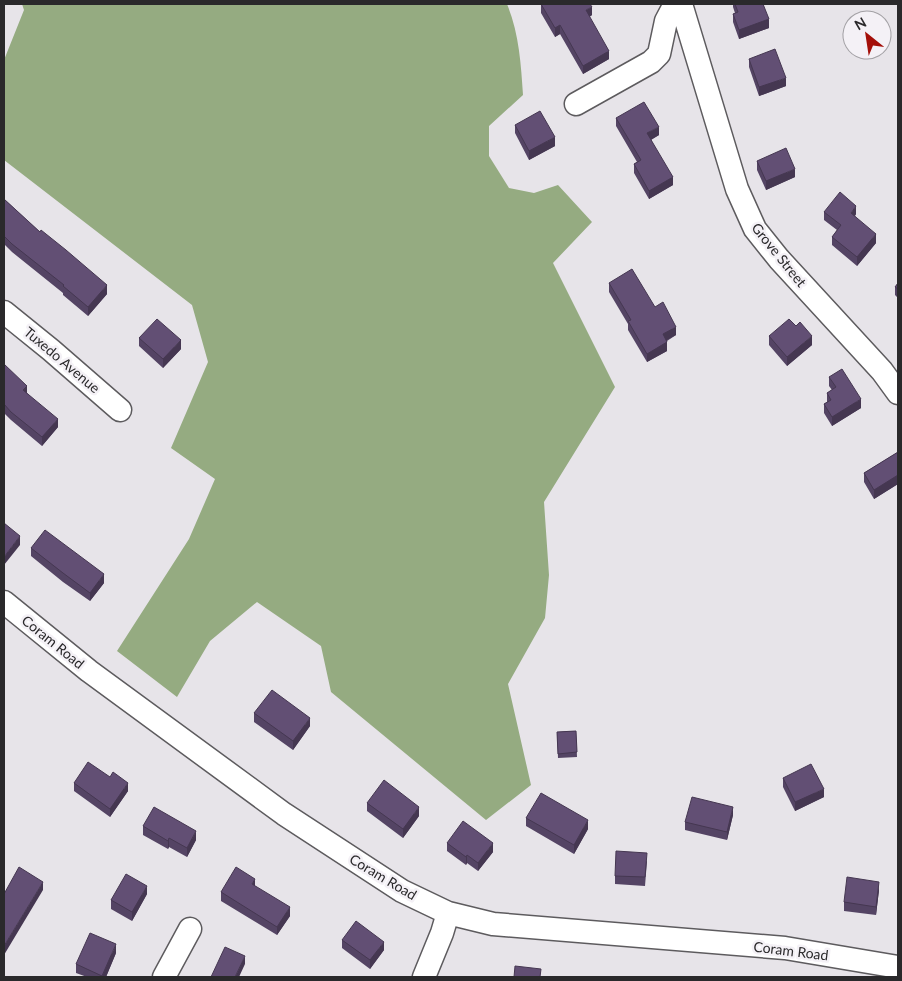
<svg xmlns="http://www.w3.org/2000/svg" width="902" height="981" font-family="Lato,sans-serif">
	<rect width="100%" height="100%" fill="#e7e4e9"/>
	<path fill="#95ab81" d="M22,4H507C519,33 521,64 523,95L489,126V156L509,188L534,193L558,185L592,222L553,263L615,387L544,502L549,575L545,618L508,684L531,785L486,820L331,692L321,646L257,602L210,641L177,697L117,651L189,539L215,479L171,448L208,362L192,305L4,160V60L24,10Z"/>
	<g fill="none" stroke-linecap="round" stroke-linejoin="round">
		<g stroke="#5d5b5e" stroke-width="25">
			<path id="minor" d="M681,4L737,189L755,229L779,259L882,371L898,393
				M576,104L651,62L659,54L666,21L675,4
				M4,312L51,350L120,410
				M4,602L89,671L284,814L402,891L448,913L493,924L785,948L898,967
				M164,977L190,929
				M424,977L442,933L448,913"/>
		</g>
		<use href="#minor" stroke="#fff" stroke-width="22"/>
	</g>
	<path fill="#544464" d="M541,4L592,15L589,17L609,59L583,74L560,34L555,37L541,13Z
		M733,4H763L769,28L739,39L733,22V14L735,13L733,7Z
		M749,59L786,86L759,96L749,67Z
		M616,118L659,135L651,140L673,185L649,199L634,173V164L637,162L616,126Z
		M515,125L555,146L529,160L515,133Z
		M757,161L795,177L766,190L757,170Z
		M4,199L107,294L88,316L63,295V293L12,252L4,244Z
		M824,212L856,214L855,216L876,243L857,266L832,245V237L837,230L824,220Z
		M609,283L655,307L676,335L667,341V351L647,362L628,330V324L609,292Z
		M898,283V298L895,295V287Z
		M769,336L812,345L787,366L769,345Z
		M139,338L181,349L163,368L139,346Z
		M4,365L27,393L58,427L42,446L11,420L4,413Z
		M829,377L861,408L832,426L824,413V404L827,402V393L832,390L829,386Z
		M898,452V484L874,499L864,482V473Z
		M31,548L104,583L90,601L63,582L31,556Z
		M254,713L310,726L293,750L254,722Z
		M576,731L577,757L558,758L557,732Z
		M783,778L824,797L795,811L783,787Z
		M74,783L128,791L110,817L74,791Z
		M367,803L419,816L403,838L367,811Z
		M733,815L727,840L685,830V822Z
		M526,818L588,829L574,854L526,826Z
		M143,826L196,840L187,857L169,847L168,849L143,835Z
		M447,843L493,852L478,871L467,863L466,865L447,851Z
		M647,861L645,886L615,884V876Z
		M255,886L290,916L277,935L221,901V892Z
		M879,890L876,915L844,911V902Z
		M147,894L132,921L111,909V900Z
		M342,940L384,950L370,969L342,948Z
		M116,953L106,977H87L76,973V964Z"/>
	<path fill="#453751" d="M592,7V15L586,19V10Z
		M769,19V28L739,39V30Z
		M560,25V34L555,37V28Z
		M609,51V59L583,74V66Z
		M786,78V86L759,96V87Z
		M659,127V135L647,142V133Z
		M555,137V146L529,160V151Z
		M795,169V177L766,190V181Z
		M673,177V185L649,199V191Z
		M856,206V214L851,221V213Z
		M876,234V243L857,266V257Z
		M107,285V294L88,316V307Z
		M676,327V335L663,342V334Z
		M812,336V345L787,366V357Z
		M181,340V349L163,368V359Z
		M667,342V351L647,362V354Z
		M27,386V394L23,390Z
		M861,399V408L832,426V417Z
		M58,419V427L42,446V437Z
		M898,475V484L874,499V490Z
		M20,536V545L4,565V557Z
		M104,574V583L90,601V593Z
		M310,718V726L293,750V741Z
		M128,783V791L110,817V809Z
		M824,789V797L795,811V802Z
		M419,807V816L403,838V829Z
		M733,807V815L727,840V832Z
		M588,820V829L574,854V845Z
		M196,831V840L187,857V848Z
		M169,838V847L168,849V841Z
		M493,843V852L478,871V863Z
		M467,855V863L466,865V857Z
		M255,879V888L252,884Z
		M43,882V890L4,955V946Z
		M879,882V890L876,915V907Z
		M147,886V894L132,921V912Z
		M290,907V916L277,935V927Z
		M384,942V950L370,969V960Z
		M116,944V953L106,977H102Z
		M245,956V964L239,977H235Z"/>
	<path fill="#624f74" stroke="#453751" d="M541,4H590L592,7L586,10L609,51L583,66L560,25L555,28Z
		M735,4H763L769,19L739,30L733,14L738,12Z
		M775,49L786,78L759,87L749,59Z
		M644,102L659,127L647,133L673,177L649,191L634,164L641,160L616,118Z
		M540,111L555,137L529,151L515,125Z
		M786,148L795,169L766,181L757,161Z
		M840,192L856,206L851,213L876,234L857,257L832,237L841,225L824,212Z
		M4,199L40,232L41,230L66,250L107,285L88,307L63,286L64,285L12,244L4,236Z
		M632,269L655,307L663,302L676,327L663,334L667,342L647,354L628,321L631,320L609,283Z
		M898,283V289L895,287Z
		M157,319L181,340L163,359L139,338Z
		M789,319L796,326L800,322L812,336L787,357L769,336Z
		M4,364L27,386L23,390L58,419L42,437L11,412L4,404Z
		M842,369L861,399L832,417L824,404L831,400L827,393L836,387L829,377Z
		M898,452V475L874,490L864,473Z
		M4,523L20,536L4,557Z
		M45,530L104,574L90,593L63,573L31,548Z
		M272,690L310,718L293,741L254,713Z
		M576,731L577,752L558,754L557,732Z
		M88,762L110,777L113,772L128,783L110,809L74,783Z
		M811,764L824,789L795,802L783,778Z
		M384,780L419,807L403,829L367,803Z
		M541,793L588,820L574,845L526,818Z
		M692,797L733,807L727,832L685,822Z
		M154,807L196,831L187,848L169,838L168,841L143,826Z
		M463,821L493,843L478,863L467,855L466,857L447,843Z
		M616,851L647,853L645,877L615,876Z
		M19,867L43,882L4,946V894Z
		M236,867L255,879L252,884L290,907L277,927L221,892Z
		M126,874L147,886L132,912L111,900Z
		M847,877L879,882L876,907L844,902Z
		M356,921L384,942L370,960L342,940Z
		M90,933L116,944L102,976L76,964Z
		M225,947L245,956L235,977H211Z
		M515,966L541,969L540,977H514Z"/>
	<g text-anchor="middle" stroke-width="5" stroke-linejoin="round" paint-order="stroke">
		<g font-size="14" fill="#2a292b" stroke="#f4f1f6">
			<text transform="translate(779 255) rotate(51)" y="5">Grove Street</text>
			<text transform="translate(62 360) rotate(40)" y="5">Tuxedo Avenue</text>
			<text transform="translate(53 642) rotate(39)" y="5">Coram Road</text>
			<text transform="translate(383 877) rotate(31)" y="5">Coram Road</text>
			<text transform="translate(791 951) rotate(7)" y="5">Coram Road</text>
		</g>
	</g>
	<rect width="902" height="981" fill="none" stroke="#2a292b" stroke-width="10"/>
	<g transform="translate(867 35) rotate(330)"><circle r="24" fill="#f4f1f6" stroke="#a3a1a5"/>
	<path d="M0-4L9 19L0 12L-9 19Z" fill="#a40f09"/>
	<text y="-8" font-size="14" font-weight="bold" text-anchor="middle" fill="#2a292b">N</text>
	</g>
</svg>
